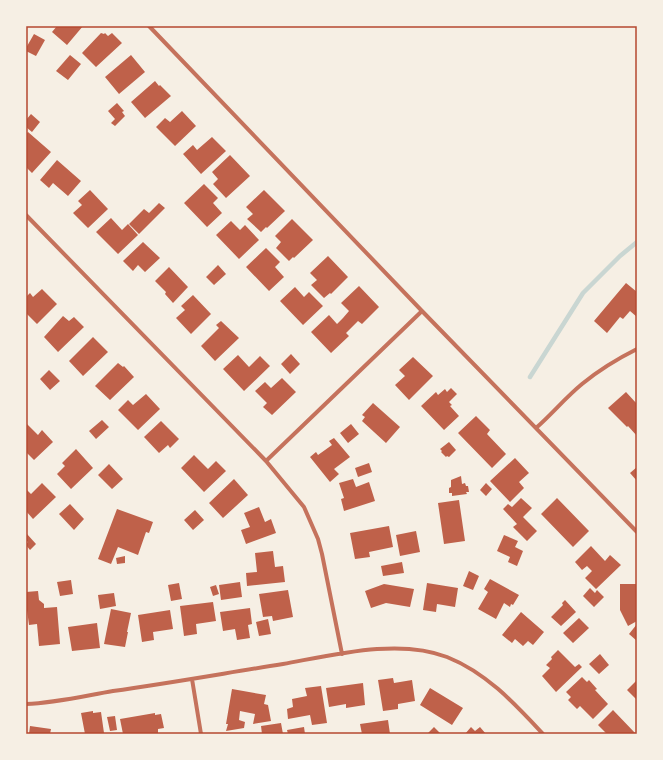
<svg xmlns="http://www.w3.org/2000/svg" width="663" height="760" font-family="'Public Sans',sans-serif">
	<rect width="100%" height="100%" fill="#f6efe4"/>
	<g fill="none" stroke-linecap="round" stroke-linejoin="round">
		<path stroke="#c9d6d2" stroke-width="4.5" d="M530,377L583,293L620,256L637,242"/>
	</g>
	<path fill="#bf614a" d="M57,26H83L67,45L52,32Z
		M101,33L104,34L105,33L108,36L112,33L122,43L96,67L82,53Z
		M34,34L45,40L36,56L26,51V48Z
		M70,55L81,64L68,80L56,71Z
		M131,55L145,72L119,94L105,77Z
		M155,81L159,86L160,85L171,96L145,118L131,102Z
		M117,103L124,111L122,112L125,116L115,126L111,123L115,119L108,111Z
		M182,111L196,126L175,146L156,127L165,118L170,122Z
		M31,114L40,122L32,132L26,127V120Z
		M28,132L51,152L32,173L26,167V134Z
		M212,137L226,151L201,174L183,154L193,145L197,150Z
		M230,155L250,176L226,198L213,184L218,179L212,172Z
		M57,160L81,181L68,196L53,183L49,188L40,180Z
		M204,184L218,198L213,203L222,213L207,227L184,203Z
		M90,190L108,209L88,228L73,213L82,205L78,201Z
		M264,190L285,211L267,228L266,227L261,232L247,219L253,214L246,207Z
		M159,203L165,208L139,234L129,224L144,209L149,213Z
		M111,218L122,230L128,224L138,235L118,254L96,232Z
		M292,219L313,240L294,258L293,257L289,261L276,248L281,242L275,236Z
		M231,221L240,230L245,225L259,240L239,259L216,235Z
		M143,242L160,258L145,272L138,265L133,271L123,261Z
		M266,248L280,262L275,267L284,277L269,291L246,267Z
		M328,256L348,277L331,294L330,293L324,298L311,285L317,280L310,273Z
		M218,265L226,274L214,285L206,277Z
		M169,267L188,287L173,303L165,294L166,292L155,281Z
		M626,283L637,292V317L630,311L623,319L620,317L607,333L594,321Z
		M359,286L379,307L362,324L358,321L346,333L349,336L331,353L311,332L329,315L337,324L343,318L349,311L341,303Z
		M295,287L304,297L309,292L323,306L303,325L280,301Z
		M42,289L57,304L37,324L26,313V297L30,293L33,297Z
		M193,295L211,314L191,334L176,318L185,310L181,306Z
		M63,316L69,321L74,317L84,327L58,352L44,337Z
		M221,321L239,338L215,361L201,346L219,328L216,325Z
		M93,337L108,352L83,376L69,361Z
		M291,354L300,364L290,374L281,364Z
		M238,355L249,367L260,356L270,366L244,391L223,369Z
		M413,357L433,376L409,400L395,385L405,376L399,370Z
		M118,363L123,367L124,366L134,377L110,400L95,386Z
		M49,370L60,381L50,390L40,379Z
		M282,378L296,392L272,415L263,407L267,403L255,391L265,382L271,388Z
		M451,388L457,394L449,402L452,405L450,406L459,416L444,430L421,406L436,392L438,395L445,389L447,392Z
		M626,392L637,404V436L628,426L627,427L608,408Z
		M146,394L160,409L138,430L118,410L128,400L133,405Z
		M373,403L400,427L386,443L362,421L365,417L362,415Z
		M476,416L490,430L487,434L506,454L492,468L458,433Z
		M102,420L109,427L96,439L89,431Z
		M161,421L179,439L170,448L168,445L159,453L144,437Z
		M26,423L38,435L42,430L53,442L34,460L26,452Z
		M351,424L359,434L348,443L340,433Z
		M334,438L350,457L334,469L339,474L330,482L310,457L316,452L318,455L332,445L329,441Z
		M449,442L456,450L449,457L447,456L446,457L441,452L442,451L440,449Z
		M76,449L93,468L71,489L57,474L65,466L62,463Z
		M194,455L208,469L216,461L226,471L204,492L181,468Z
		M515,458L529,473L519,482L524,488L510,502L490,481Z
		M369,463L372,472L358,477L355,468Z
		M109,464L123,479L112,489L98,475Z
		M637,467V481L630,473Z
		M461,476L462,484L465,483L466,486H468L469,492H466L467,494L452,496V493H449V488L451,487V480Z
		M234,479L248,495L223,518L209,503Z
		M353,479L356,487L369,482L375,501L344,511L341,499L344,498L339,483Z
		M42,483L56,497L33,519L26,511V489L31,494Z
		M486,483L492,489L486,496L480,490Z
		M521,498L532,508L523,517L537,531L527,541L513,527L517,524L503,509L508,504L512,507Z
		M557,498L589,531L573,547L541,514Z
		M459,500L465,541L444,544L438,503Z
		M70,504L84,519L74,530L59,514Z
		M259,507L265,522L271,519L276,533L246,544L241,530L250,527L244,513Z
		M117,509L153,522L149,533L146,532L138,555L118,547L111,564L98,559Z
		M195,510L204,520L193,530L184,520Z
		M389,526L393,547L369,552L370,557L355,559L350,533Z
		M416,531L420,552L400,556L396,535Z
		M27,534L36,544L30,550L26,545L28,542L26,540V536Z
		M504,535L518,541L515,547L523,551L517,566L508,562L510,557L497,551Z
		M591,546L605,561L610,555L621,565L596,589L585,578L592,571L587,566L582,570L575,562Z
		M273,551L275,567L283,566L285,582L247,586L246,573L257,572L255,553Z
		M125,556V563L117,564L116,558Z
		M402,562L404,573L383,576L381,566Z
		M469,571L479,576L473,590L463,586Z
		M490,579L519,595L513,605L511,604L510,607L504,603L496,619L478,609L488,592L484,589Z
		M71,580L73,594L60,596L57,582Z
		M240,582L242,597L221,600L219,585Z
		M179,583L182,599L171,601L168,585Z
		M427,583L458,588L455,607L437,604L436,612L423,610Z
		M384,584L414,589L410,607L386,603L371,608L365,591Z
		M620,584H637V621L628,626L620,610Z
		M216,585L219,594L213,596L210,587Z
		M590,588L595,593L597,590L604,597L594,607L583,596Z
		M288,590L293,617L273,621L272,616L263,617L259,594Z
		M38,591L39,600L44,604V608L57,607L60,644L39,646L37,624L29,625L27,610H26V592Z
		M114,593L116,606L100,609L98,595Z
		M565,600L576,612L561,626L551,617L563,605L562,603Z
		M213,602L216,621L196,624L197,634L184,636L180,606Z
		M250,608L252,624L248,625L250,638L237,640L235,629L223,631L220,612Z
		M111,609L131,613L127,632H128L125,647L104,644Z
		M170,610L173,629L153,632L154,640L142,642L138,615Z
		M521,612L544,632L533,645L528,641L523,646L515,639L512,643L502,635Z
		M579,618L589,628L573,643L563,633Z
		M268,619L271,634L259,636L256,622Z
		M97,623L100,648L72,651L68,627Z
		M637,624V641L629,634Z
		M558,650L575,667L579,664L582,667L556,692L542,676L550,668L546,665L552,659L551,657Z
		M600,654L609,665L599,674L589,664Z
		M582,677L587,682L589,680L597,689L595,690L608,704L593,719L580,706L577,709L568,700L571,697L566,692Z
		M393,678L394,683L412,680L415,701L398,704V709L383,711L378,680Z
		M637,680V700L627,690Z
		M363,683L365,705L346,708V704L329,707L326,688Z
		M321,686L327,723L312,725L310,715L288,719L287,709L293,707L292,699L307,696L305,688Z
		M430,688L463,708L452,725L420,705Z
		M232,689L266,695L264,704L268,705L271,721L253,724L255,714L240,711L239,720L245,722L244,728L226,731L228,724H226Z
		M613,710L636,734H607L598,725Z
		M93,711V713L101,712L104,733L102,734H85L81,713Z
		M155,713V715L161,714L164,728L158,729V733L123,734L120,719Z
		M115,716L117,730L110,731L107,717Z
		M388,720L390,734H362L360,724Z
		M281,723L283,734H262L261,726Z
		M30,726L51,729L50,734H29Z
		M304,727L305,734H288L287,730Z
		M434,727L441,734H427Z
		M471,727L475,731L480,727L486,734H465Z"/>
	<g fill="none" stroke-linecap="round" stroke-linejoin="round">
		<path stroke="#c5725c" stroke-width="4" d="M149,26L422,311L637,532
			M26,215L266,461L304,507L318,539L322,554L342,654
			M536,428C552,414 565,398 582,384C599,370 617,359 637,349
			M266,461L422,311
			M192,679L201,734
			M26,704C55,703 84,696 113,691C170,683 226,673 283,664C333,655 399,638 447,657C487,673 515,704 543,734"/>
	</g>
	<rect width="663" height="760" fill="none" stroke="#f6efe4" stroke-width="54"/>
	<rect x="27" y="27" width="609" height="706" fill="none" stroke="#b5482f" stroke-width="1.5"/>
</svg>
